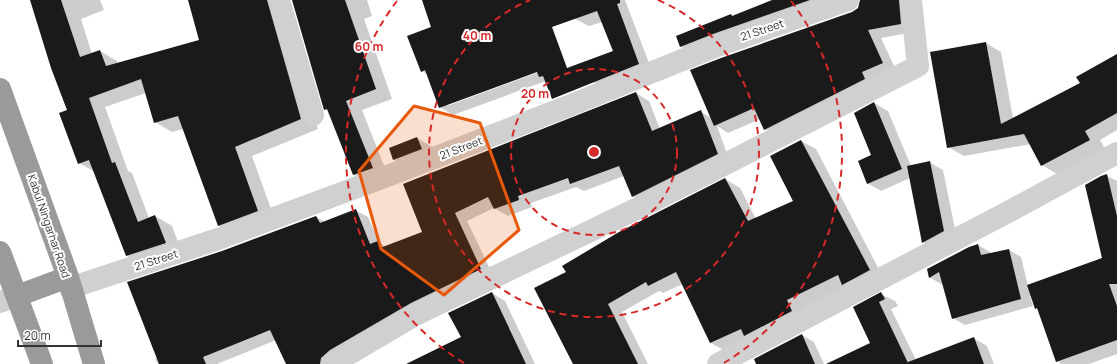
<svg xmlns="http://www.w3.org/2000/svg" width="1117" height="364" font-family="Manrope,sans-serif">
	<rect width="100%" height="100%" fill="#fff"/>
	<path fill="#0003" fill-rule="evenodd" d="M31,0H100L104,10L81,19L92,54L100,51L117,61L118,64L200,40L189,0H288L284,13L318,129L252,156L275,220L235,235L218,225L183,129L172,132L155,122L146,93L105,107L128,171L132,173L149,218L155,216L172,226L182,253L144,265L127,256L95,172L79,163L68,111Z
		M293,0H367L372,16L364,19L392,99L362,110L389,178L371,184L354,175L329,111L325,109Z
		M423,0H539L565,74L453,115L440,107L427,74L422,71L432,27ZM557,64L558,65L447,106V104Z
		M570,0H625L652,71L607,90L593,82L614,52L602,22L589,26L575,19Z
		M775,0H826L692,53L681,47L677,36L731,15L734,17Z
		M893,0H904L914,32L881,38L896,70L779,137L765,129L760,119L728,133L717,126L730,162L646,204L633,196L624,176L584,191L576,187L531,203L532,207L508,216L494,208L467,221L494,277L335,364H287L276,340L217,364H158L155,359L158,358L223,252L316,217L325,222L355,210L368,217L379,242L386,247L423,232L636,93L649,101L660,129L701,112L712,118Z
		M986,43L1001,52L1013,118L1081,83L1117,55V130L1100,140L1105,149L1057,174L1042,165L1031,144L964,156L948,147Z
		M874,103L888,111L911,166L929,162L943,170L957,239L936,250L923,242L910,178L881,191L867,183L873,156Z
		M417,138L434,148L412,170L394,160L390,149Z
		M801,141L816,149L884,279L725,351L711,343L683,284L663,293L659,291L622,312L648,364H574L567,273L725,179L740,188L756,219L794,201Z
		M1107,176L1117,181V354L1089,364H1062L1057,361L1039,309L1036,308L1032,296H1030L1033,306L965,325L953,318L943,283L941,284L929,277L978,245L990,252V254L1009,250L1021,257L1028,286L1103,258Z
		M492,293L505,301L535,364H408L462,337Z
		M881,294L895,301L898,306L891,309L916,360L943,364H832L872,344L854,308Z
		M802,335L814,342L824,364H757Z
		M973,338L987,346L994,364H946Z"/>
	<path fill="#1a1a1a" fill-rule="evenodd" d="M30,0H61L80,57L100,50L106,66L199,40L188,0H267L301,119L235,147L258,211L218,226L178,116L154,123L141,79L89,98L112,163L115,162L138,222L155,215L166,243L126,256L89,160L78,164L59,113L67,110L51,68Z
		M292,0H345L376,89L346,101L373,168L353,175L327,109L324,110Z
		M422,0H620V3L617,4L639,64L552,99L543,76L539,77L537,72L439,108L425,70L421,72L407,36L431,27ZM597,11L613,51L567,68L552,27Z
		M772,0H810L713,34L680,47L676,36L731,14L732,16Z
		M860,0H899L901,24L868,30L883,63L862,72L865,79L764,130L754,108L714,126L690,70L721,58L852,12L858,8Z
		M986,42L1001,124L1080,83L1076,77L1117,54V113L1085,131L1090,140L1041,166L1024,134L947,148L930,52Z
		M636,92L652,131L701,110L718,154L632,197L619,166L570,184L568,178L518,196L519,200L494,209L488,197L455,213L481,269L411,303L330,350L321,358L320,364H286L270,330L203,357L206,364H159L127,282L222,251L316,216L320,223L356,209L370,244L378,241L380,248L422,232L403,184Z
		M874,102L902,169L867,184L858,161L871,155L854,113Z
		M417,137L422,149L393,160L389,148Z
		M801,140L870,270L842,285L838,275L787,300L792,311L744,336L741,329L710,343L676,272L648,286L646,282L608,304L638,364H573L534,288L566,272L562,266L619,232L725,178L748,221L793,201L770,156Z
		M930,161L944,231L922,243L907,166Z
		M1107,174L1117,216V284H1109L1117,306V340L1056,362L1037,308L1035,309L1027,285L1102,258L1085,185L1101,176Z
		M978,244L981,255L1009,249L1021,299L952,319L939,272L929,278L927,269L969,247Z
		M492,292L526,364H406L461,337L448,313Z
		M881,292L885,299L879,302L908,363V362L974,337L984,364H826L870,343L853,307Z
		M802,334L815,364H756L754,359Z"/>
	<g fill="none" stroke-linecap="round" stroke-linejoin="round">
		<path stroke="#d0d0d0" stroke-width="22" d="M279,0L313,115
			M70,288L218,239L390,175L566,107L717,46L848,0
			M0,302L17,296
			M332,364L417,314L655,200L918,66L911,0
			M718,364L1008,212L1117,153"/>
		<path stroke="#9a9a9a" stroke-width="22" d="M0,89L68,277L94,364
			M0,252L42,364
			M17,296L68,277"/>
	</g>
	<path fill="#e8590c" fill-opacity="0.2" stroke="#e8590c" stroke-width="3" stroke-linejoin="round" d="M414,106L480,123L519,230L444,295L381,249L359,171Z"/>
	<g fill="none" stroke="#d62828" stroke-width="2" stroke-dasharray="7 5">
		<circle cx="594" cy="152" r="83"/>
		<path d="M658 0A165 165 0 1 1 530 0"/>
		<path d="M464 363A248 248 0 0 1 397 1M791 1A248 248 0 0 1 724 363"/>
	</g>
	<g text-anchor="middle" stroke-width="4" stroke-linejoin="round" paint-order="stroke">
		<g font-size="11" fill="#333" stroke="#fff">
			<text transform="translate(762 30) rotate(-19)" y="4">21 Street</text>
			<text transform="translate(461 148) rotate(-21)" y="4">21 Street</text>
			<text transform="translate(49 226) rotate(71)" y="4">Kabul Ningarhar Road</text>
			<text transform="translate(156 260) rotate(-18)" y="4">21 Street</text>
		</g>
	</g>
	<circle cx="594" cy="152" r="6" fill="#d62828" stroke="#fff" stroke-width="2"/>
	<g font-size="12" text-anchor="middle" font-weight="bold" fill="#d62828" stroke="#fff" stroke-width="4" stroke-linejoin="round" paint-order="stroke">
		<text x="477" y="40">40 m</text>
		<text x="369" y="51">60 m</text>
		<text x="535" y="98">20 m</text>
	</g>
	<path d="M18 340v6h83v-6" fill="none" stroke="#333333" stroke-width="2"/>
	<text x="24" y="340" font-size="12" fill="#333333" stroke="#ffffff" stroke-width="3" paint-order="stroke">20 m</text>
</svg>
